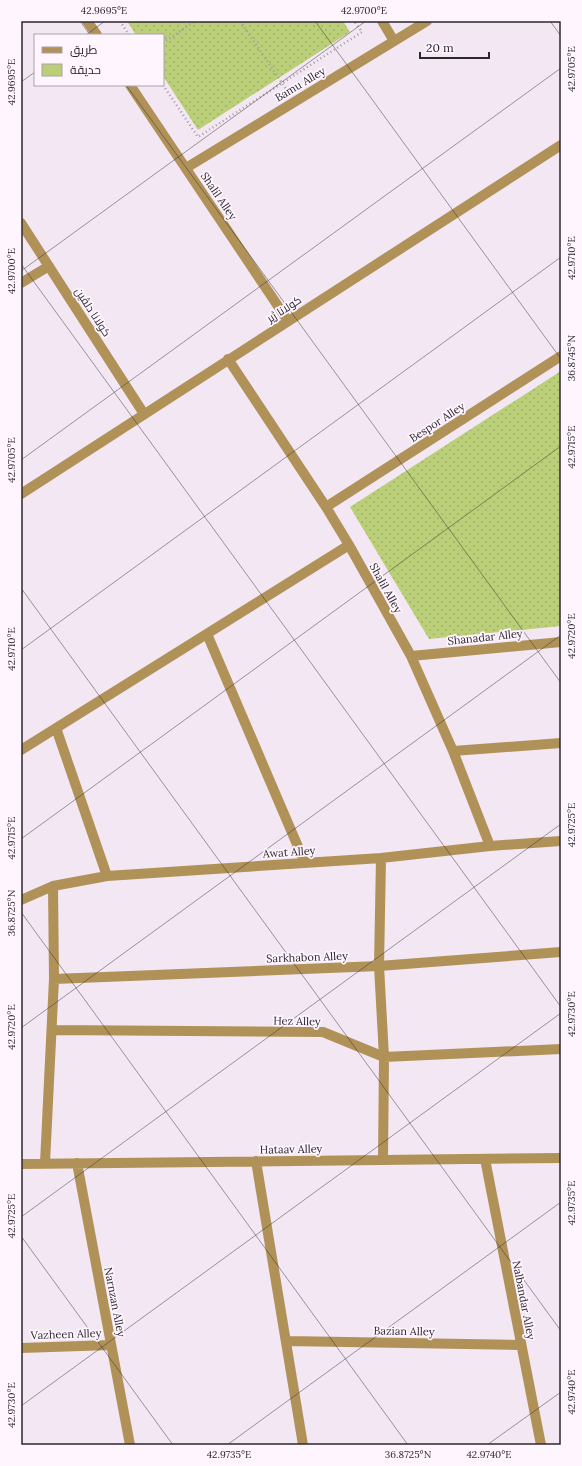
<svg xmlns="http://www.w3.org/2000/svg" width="582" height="1466" font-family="Lora,Cairo,serif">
	<defs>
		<pattern id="green-dots" width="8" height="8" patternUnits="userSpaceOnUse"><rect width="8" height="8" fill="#bacf77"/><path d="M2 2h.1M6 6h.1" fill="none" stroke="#a0b267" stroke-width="1.8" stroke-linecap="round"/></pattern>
	</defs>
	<rect width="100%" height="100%" fill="#f2e7f3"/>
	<path fill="url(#green-dots)" d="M127,21H343L350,32L198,130L163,76V35H136Z
		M561,371V626L429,639L350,507Z"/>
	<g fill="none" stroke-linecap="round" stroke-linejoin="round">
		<path stroke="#a39ba4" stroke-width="2.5" stroke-dasharray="1 3" stroke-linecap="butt" d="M120,21L129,35
			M240,21L286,89
			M163,43L195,21
			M163,85L198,137L362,32L354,21"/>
		<path stroke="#b09158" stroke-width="10" d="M87,21L97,35
			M382,21L394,41
			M130,85L288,321
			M186,168L427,21
			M21,223L144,414
			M21,283L49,266
			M228,359L326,507L349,545L411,656L453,751L490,846
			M21,494L561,145
			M326,507L561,356
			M207,634L305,863
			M411,656L561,642
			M56,728L107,876
			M21,750L349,545
			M453,751L561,743
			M381,858L379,966L384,1057L383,1160
			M21,900L53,886L107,876L381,858L490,846L561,841
			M54,979L379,966L561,952
			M52,1030L323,1032L384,1057L561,1049
			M485,1159L541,1445
			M256,1161L303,1445
			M45,1163L54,979L53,886
			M77,1163L130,1445
			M21,1164L561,1158
			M286,1341L521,1345
			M21,1348L111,1345"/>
	</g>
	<path fill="none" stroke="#2c282d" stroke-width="1" stroke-opacity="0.45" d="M80,21L90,35M315,21L561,359M550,21L561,36M86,35L105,21M21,82L35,72M126,85L561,683M21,264L561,1007M21,271L366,21M21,460L561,68M21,588L561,1331M21,650L561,257M21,839L561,446M21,912L408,1445M21,1028L561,635M21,1217L561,824M21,1236L173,1445M21,1406L561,1013M227,1445L561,1202M487,1445L561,1392"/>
	<g text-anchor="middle" stroke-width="3.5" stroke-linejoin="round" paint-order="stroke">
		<g font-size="11" fill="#2c282d" stroke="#fef5ff">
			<text transform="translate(300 84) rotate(-31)" y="4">Bamu Alley</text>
			<text transform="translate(219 196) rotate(56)" y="4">Shalil Alley</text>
			<text transform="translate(284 309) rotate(-33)" y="4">کولانا ژیر</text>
			<text transform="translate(93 312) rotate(57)" y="4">کولانا دلڤین</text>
			<text transform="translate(437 422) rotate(-33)" y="4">Bespor Alley</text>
			<text transform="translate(386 588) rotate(61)" y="4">Shalil Alley</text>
			<text transform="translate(485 637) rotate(-6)" y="4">Shanadar Alley</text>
			<text transform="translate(289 852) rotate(-4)" y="4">Awat Alley</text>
			<text transform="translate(307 957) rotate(-2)" y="4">Sarkhabon Alley</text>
			<text transform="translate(297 1021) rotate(1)" y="4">Hez Alley</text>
			<text transform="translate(291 1149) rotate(-1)" y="4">Hataav Alley</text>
			<text transform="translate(524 1300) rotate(79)" y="4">Nalbandar Alley</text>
			<text transform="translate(115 1302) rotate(79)" y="4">Narnzan Alley</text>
			<text transform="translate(404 1331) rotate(1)" y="4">Bazian Alley</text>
			<text transform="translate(66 1334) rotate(-2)" y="4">Vazheen Alley</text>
		</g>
	</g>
	<rect width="582" height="1466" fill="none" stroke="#fef5ff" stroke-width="44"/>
	<rect x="34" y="34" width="130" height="52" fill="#fef5ff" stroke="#aaa3ab"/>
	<rect x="42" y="47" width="20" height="6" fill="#b09158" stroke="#aaa3ab"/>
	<text x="70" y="54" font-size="12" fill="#2c282d">طريق</text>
	<rect x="42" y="64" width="20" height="12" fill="#bacf77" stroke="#aaa3ab"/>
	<text x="70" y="74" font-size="12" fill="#2c282d">حديقة</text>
	<path d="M420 52v6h69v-6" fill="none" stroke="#2c282d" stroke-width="2"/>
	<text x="426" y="52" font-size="12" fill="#2c282d" stroke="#fef5ff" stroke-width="3" paint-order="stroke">20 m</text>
	<rect x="22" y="22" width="538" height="1422" fill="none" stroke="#2c282d" stroke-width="1.5"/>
	<g font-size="10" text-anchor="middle" fill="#2c282d">
		<text x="104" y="14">42.9695°E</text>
		<text x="364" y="14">42.9700°E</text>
		<text transform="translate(571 69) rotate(-90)" y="4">42.9705°E</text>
		<text transform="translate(11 82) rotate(-90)" y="4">42.9695°E</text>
		<text transform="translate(571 258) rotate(-90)" y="4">42.9710°E</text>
		<text transform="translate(11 271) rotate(-90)" y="4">42.9700°E</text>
		<text transform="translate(571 358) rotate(-90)" y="4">36.8745°N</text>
		<text transform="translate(571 447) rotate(-90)" y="4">42.9715°E</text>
		<text transform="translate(11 460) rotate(-90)" y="4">42.9705°E</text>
		<text transform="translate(571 636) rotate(-90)" y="4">42.9720°E</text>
		<text transform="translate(11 649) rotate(-90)" y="4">42.9710°E</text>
		<text transform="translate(571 825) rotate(-90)" y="4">42.9725°E</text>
		<text transform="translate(11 838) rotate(-90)" y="4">42.9715°E</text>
		<text transform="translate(11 913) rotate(-90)" y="4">36.8725°N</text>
		<text transform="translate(571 1014) rotate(-90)" y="4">42.9730°E</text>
		<text transform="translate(11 1027) rotate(-90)" y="4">42.9720°E</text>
		<text transform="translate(571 1203) rotate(-90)" y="4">42.9735°E</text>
		<text transform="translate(11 1216) rotate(-90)" y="4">42.9725°E</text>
		<text transform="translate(571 1392) rotate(-90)" y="4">42.9740°E</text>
		<text transform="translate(11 1405) rotate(-90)" y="4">42.9730°E</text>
		<text x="229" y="1458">42.9735°E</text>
		<text x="408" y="1458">36.8725°N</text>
		<text x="489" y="1458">42.9740°E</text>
	</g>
</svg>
